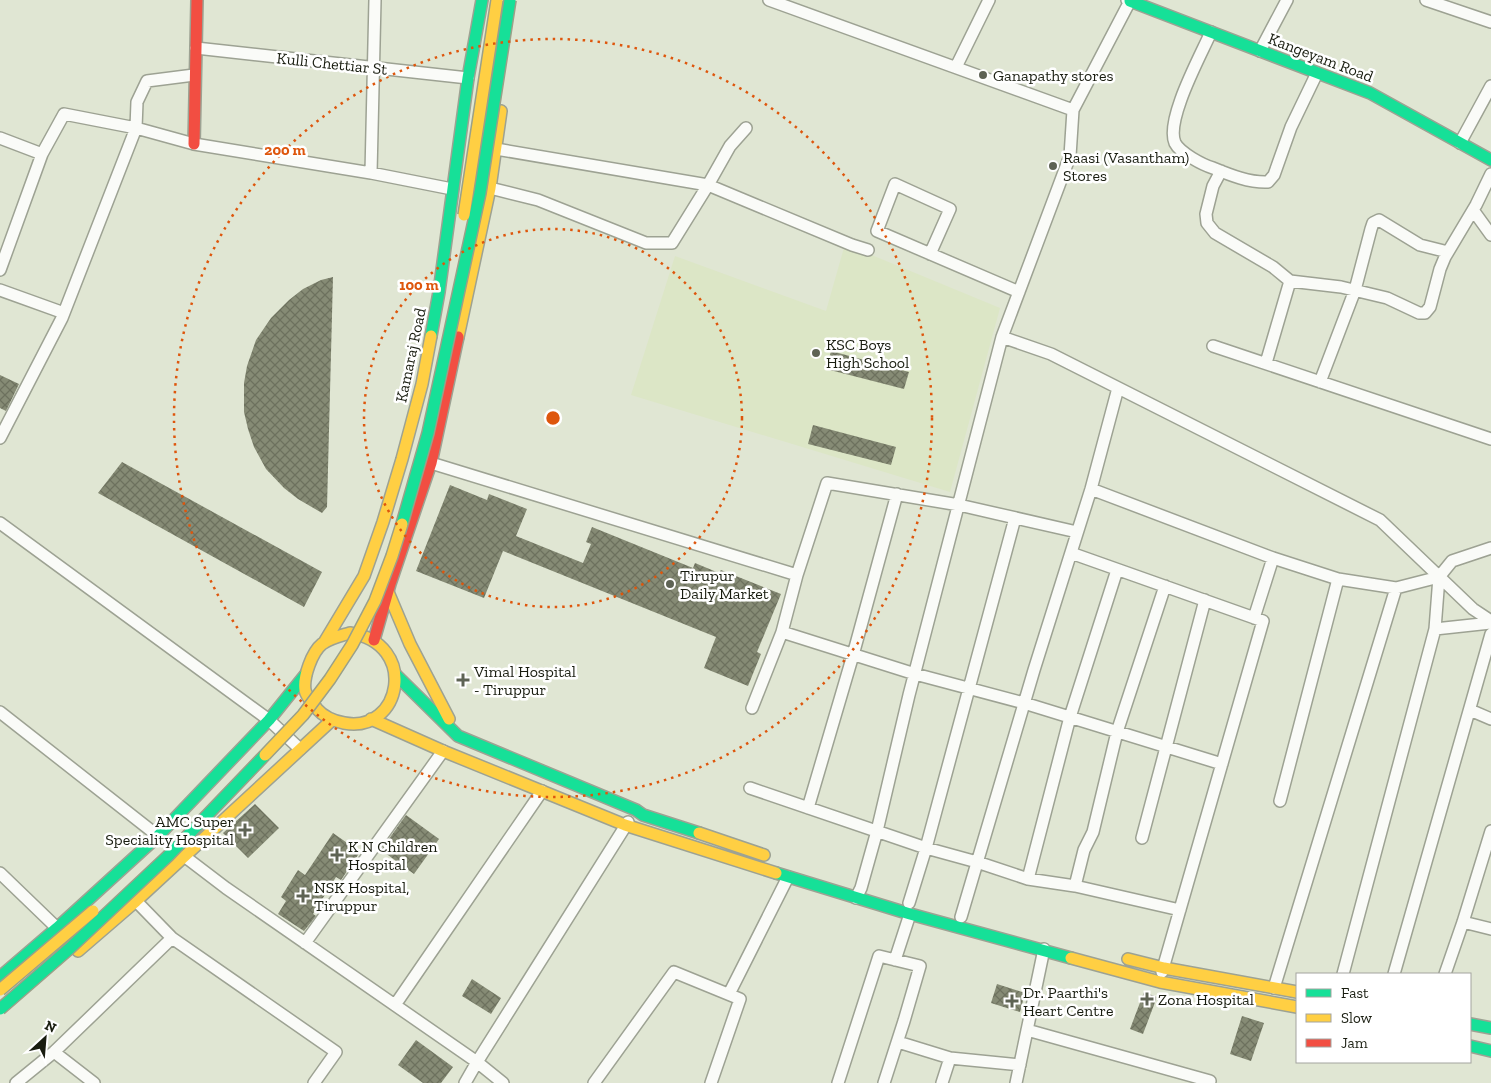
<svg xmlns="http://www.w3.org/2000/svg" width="1491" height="1083" font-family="'Zilla Slab',serif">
	<defs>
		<pattern id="building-cross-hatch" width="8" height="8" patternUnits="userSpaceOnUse" patternTransform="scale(1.25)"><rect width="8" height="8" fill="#868b75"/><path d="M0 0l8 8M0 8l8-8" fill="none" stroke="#6d715e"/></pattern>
	</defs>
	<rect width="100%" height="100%" fill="#e0e6d3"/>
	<path fill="#dce6c6" d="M845,244L1000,308L950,492L631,395L675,256L826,311Z"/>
	<path fill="url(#building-cross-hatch)" d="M333,277L327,507L322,513L298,499L284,488L266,469L254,447L248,429L244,412V383L247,366L256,340L271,318L289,300L303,289L321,280Z
		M831,351L909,372L904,389L826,369Z
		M0,375L19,384L6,411L0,408Z
		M813,425L896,447L891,465L808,444Z
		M122,462L322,572L304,607L98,493Z
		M450,485L487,500L489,494L527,509L516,536L583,563L591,544L586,542L592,527L693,568L695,563L719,573L721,570L781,594L757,652L761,654L748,686L704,668L716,637L503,551L484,598L416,571Z
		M255,804L279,828L248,858L223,833Z
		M406,815L439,839L414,874L381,850Z
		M333,833L360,852L341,880L336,877L313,914L316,916L304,931L278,914L286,901L281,897L298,870L305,875Z
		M472,979L501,998L491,1014L462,996Z
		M997,984L1025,993L1020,1012L991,1003Z
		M1144,992L1157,997L1143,1034L1130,1029Z
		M1242,1016L1264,1023L1251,1061L1230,1054Z
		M416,1040L453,1067L441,1083H423L398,1065Z"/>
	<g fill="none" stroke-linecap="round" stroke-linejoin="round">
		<g stroke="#9da293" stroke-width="14">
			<path id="street" d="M769,0L1073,110
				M1426,0L1491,22
				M1211,32C1201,55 1165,120 1175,143C1180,153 1203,165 1213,168C1230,175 1250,183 1268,182L1274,175L1291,127L1317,73
				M196,48L468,78
				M1260,51L1287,0
				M956,67L989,0
				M194,75L147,81L137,102L136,128L194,144L371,173L452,189
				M746,128L730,146L708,185L852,245L868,250
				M0,138L42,154L0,270
				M1460,143L1491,86
				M1221,171L1213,186L1206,214L1207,223L1215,233L1273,267L1290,281L1341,287L1387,298L1419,313H1425L1430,307L1440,269L1445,257L1476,205L1491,174
				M371,173L375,0
				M490,188L538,200L646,243H672L708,185L496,149
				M1473,210L1491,235
				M930,254L950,209L895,184L877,231L1019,292
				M0,290L64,313
				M1002,337L1051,354L1380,520L1473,609L1491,621
				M1213,346L1491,439
				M1266,363L1290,281
				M1320,382L1355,290L1371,229L1373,223L1379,220L1420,245L1448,252
				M0,438L62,318L136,128L64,114L42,154
				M431,463L797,575L827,483L959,505L1077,532
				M1091,489L1273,558L1338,579L1396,588L1439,577
				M0,523L269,720L300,749
				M1071,553L1263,621L1162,972
				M797,575L782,632L915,674L1024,703L1222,764
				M1254,618L1273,558
				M1435,629L1491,623
				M752,708L782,632
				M1470,710L1491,719
				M0,712L158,836
				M750,788L926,848L977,862L1028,879L1075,886L1180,910
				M1280,801L1338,579
				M808,808L853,655L897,494
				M1142,838L1205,600
				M184,856L226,888L477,1062L465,1083
				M0,873L57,928
				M1028,879L1070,717L1117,570
				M1075,886L1084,850L1093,832L1117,732L1165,586
				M856,898L861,888L877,831L909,695L1002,337L1070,156L1073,110L1130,1L1127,0
				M136,901L172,938L336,1052L314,1083
				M909,903L926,848L1015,518
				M961,917L1034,670L1091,489L1118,388
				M1463,922L1491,929
				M305,943L443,751
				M895,960L910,914
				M1343,974L1435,629L1439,577L1452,561L1491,548
				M1394,974L1491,634
				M1445,974L1463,922L1491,831
				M1274,988L1396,588
				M729,994L788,877
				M395,1005L542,791
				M1027,1030L1210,1081L1209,1083
				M898,1042L950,1058L1020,1065
				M54,1052L94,1083
				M16,1083L54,1052L172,938
				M503,1083L477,1062L628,822
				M594,1083L674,972L740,999L711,1083
				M838,1083L879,956L920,966L904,1021L884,1083
				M942,1083L950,1058
				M1016,1083L1044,949"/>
		</g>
		<g stroke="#9da293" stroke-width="14">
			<path id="fast" d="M1131,0L1130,1L1370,93L1491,160
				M431,336L439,292L468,78L482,0
				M396,675L458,736L636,810L643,815L699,833
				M776,873L910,914L1071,958
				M0,977L57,928L158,836L269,720L306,674
				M1470,1024L1491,1028
				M1470,1046L1491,1051"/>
		</g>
		<g stroke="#9da293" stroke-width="14">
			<path id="slow" d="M458,337L490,188L501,111
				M384,589L388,592L410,644L449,719
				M350,633C419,643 402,734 344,723C334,721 324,717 317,709C313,704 306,696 305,690C303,677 312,652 322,644C330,638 340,636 350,633Z
				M325,641L364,576L383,522L402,459L422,384L431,336
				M371,719L443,751L625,825L776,873
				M699,833L764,855
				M78,951L136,901L332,720
				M1071,958L1160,982L1297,1007
				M1128,959L1164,968L1297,992"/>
		</g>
		<g stroke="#9da293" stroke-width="14">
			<path id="jam" d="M194,144L197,0
				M374,640L390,584L431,463L458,337"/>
		</g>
		<use href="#street" stroke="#fafbf8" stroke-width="11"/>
		<use href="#fast" stroke="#16e098" stroke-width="11"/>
		<use href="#slow" stroke="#ffcf43" stroke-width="11"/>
		<use href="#jam" stroke="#f24e42" stroke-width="11"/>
		<g stroke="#9aa089" stroke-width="14" stroke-linecap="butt">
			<path id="fast-bridge" d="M402,524L428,433L480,193L510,0
				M0,1009L69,949L168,856L265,755"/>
		</g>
		<g stroke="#9aa089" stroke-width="14" stroke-linecap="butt">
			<path id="slow-bridge" d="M464,215L497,0
				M265,755L303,715L330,679L352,645L375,601L392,556L402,524
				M0,990L93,911"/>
		</g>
		<use href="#fast-bridge" stroke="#16e098" stroke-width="11"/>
		<use href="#slow-bridge" stroke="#ffcf43" stroke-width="11"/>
	</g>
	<g fill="none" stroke="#de560c" stroke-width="2.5" stroke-dasharray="2.5 5">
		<circle cx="553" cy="418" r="189"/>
		<circle cx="553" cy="418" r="379"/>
	</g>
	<g fill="#5e6354" stroke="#fff" stroke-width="2">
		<circle cx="983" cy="75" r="5"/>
		<circle cx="1053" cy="166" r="5"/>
		<circle cx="816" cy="353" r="5"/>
		<circle cx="670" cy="584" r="5"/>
		<path d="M460.5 672.5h5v5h5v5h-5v5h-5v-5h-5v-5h5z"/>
		<path d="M242.5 822.5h5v5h5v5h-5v5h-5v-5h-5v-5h5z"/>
		<path d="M334.5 847.5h5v5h5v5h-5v5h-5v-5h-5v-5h5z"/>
		<path d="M300.5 888.5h5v5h5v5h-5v5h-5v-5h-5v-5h5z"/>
		<path d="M1144.5 991.5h5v5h5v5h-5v5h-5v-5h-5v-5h5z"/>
		<path d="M1009.5 993.5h5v5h5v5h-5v5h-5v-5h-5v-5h5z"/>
	</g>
	<g text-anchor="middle" stroke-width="5" stroke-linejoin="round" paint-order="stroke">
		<g font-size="16" fill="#181c0f" stroke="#fff">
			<text transform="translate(1321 57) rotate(21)" y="6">Kangeyam Road</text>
			<text transform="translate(332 63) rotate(6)" y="6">Kulli Chettiar St</text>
			<text transform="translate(410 355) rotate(-78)" y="6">Kamaraj Road</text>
		</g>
		<g font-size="16" fill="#181c0f" stroke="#fff" text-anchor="start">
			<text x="993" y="81">Ganapathy stores</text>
			<text x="1063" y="163">Raasi (Vasantham)<tspan x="1063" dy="18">Stores</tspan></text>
			<text x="826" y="350">KSC Boys<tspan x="826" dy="18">High School</tspan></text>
			<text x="680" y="581">Tirupur<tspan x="680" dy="18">Daily Market</tspan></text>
			<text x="474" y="677">Vimal Hospital<tspan x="474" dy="18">- Tiruppur</tspan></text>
			<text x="234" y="827" text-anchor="end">AMC Super<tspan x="234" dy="18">Speciality Hospital</tspan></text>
			<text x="348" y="852">K N Children<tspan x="348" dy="18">Hospital</tspan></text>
			<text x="314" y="893">NSK Hospital,<tspan x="314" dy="18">Tiruppur</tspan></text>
			<text x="1023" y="998">Dr. Paarthi's<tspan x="1023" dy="18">Heart Centre</tspan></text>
			<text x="1158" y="1005">Zona Hospital</text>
		</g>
	</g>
	<circle cx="553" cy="418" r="8" fill="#de560c" stroke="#fff" stroke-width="2.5"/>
	<g font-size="15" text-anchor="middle" font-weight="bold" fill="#de560c" stroke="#fff" stroke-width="5" stroke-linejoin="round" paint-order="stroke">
		<text x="285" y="155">200 m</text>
		<text x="419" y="290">100 m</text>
	</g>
	<rect x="1296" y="973" width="175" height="90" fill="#ffffff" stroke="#a3a49f"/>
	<rect x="1306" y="989" width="25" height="8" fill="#16e098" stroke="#a3a49f"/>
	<text x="1341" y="998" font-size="15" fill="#181c0f">Fast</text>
	<rect x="1306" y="1014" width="25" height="8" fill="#ffcf43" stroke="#a3a49f"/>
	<text x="1341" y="1023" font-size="15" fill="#181c0f">Slow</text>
	<rect x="1306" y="1039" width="25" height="8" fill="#f24e42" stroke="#a3a49f"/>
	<text x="1341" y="1048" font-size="15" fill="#181c0f">Jam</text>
	<g transform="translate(45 1038) rotate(26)" stroke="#ffffff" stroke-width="4" paint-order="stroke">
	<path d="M0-4L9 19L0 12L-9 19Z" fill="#181c0f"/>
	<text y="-8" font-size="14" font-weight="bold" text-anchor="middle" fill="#181c0f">N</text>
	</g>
</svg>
